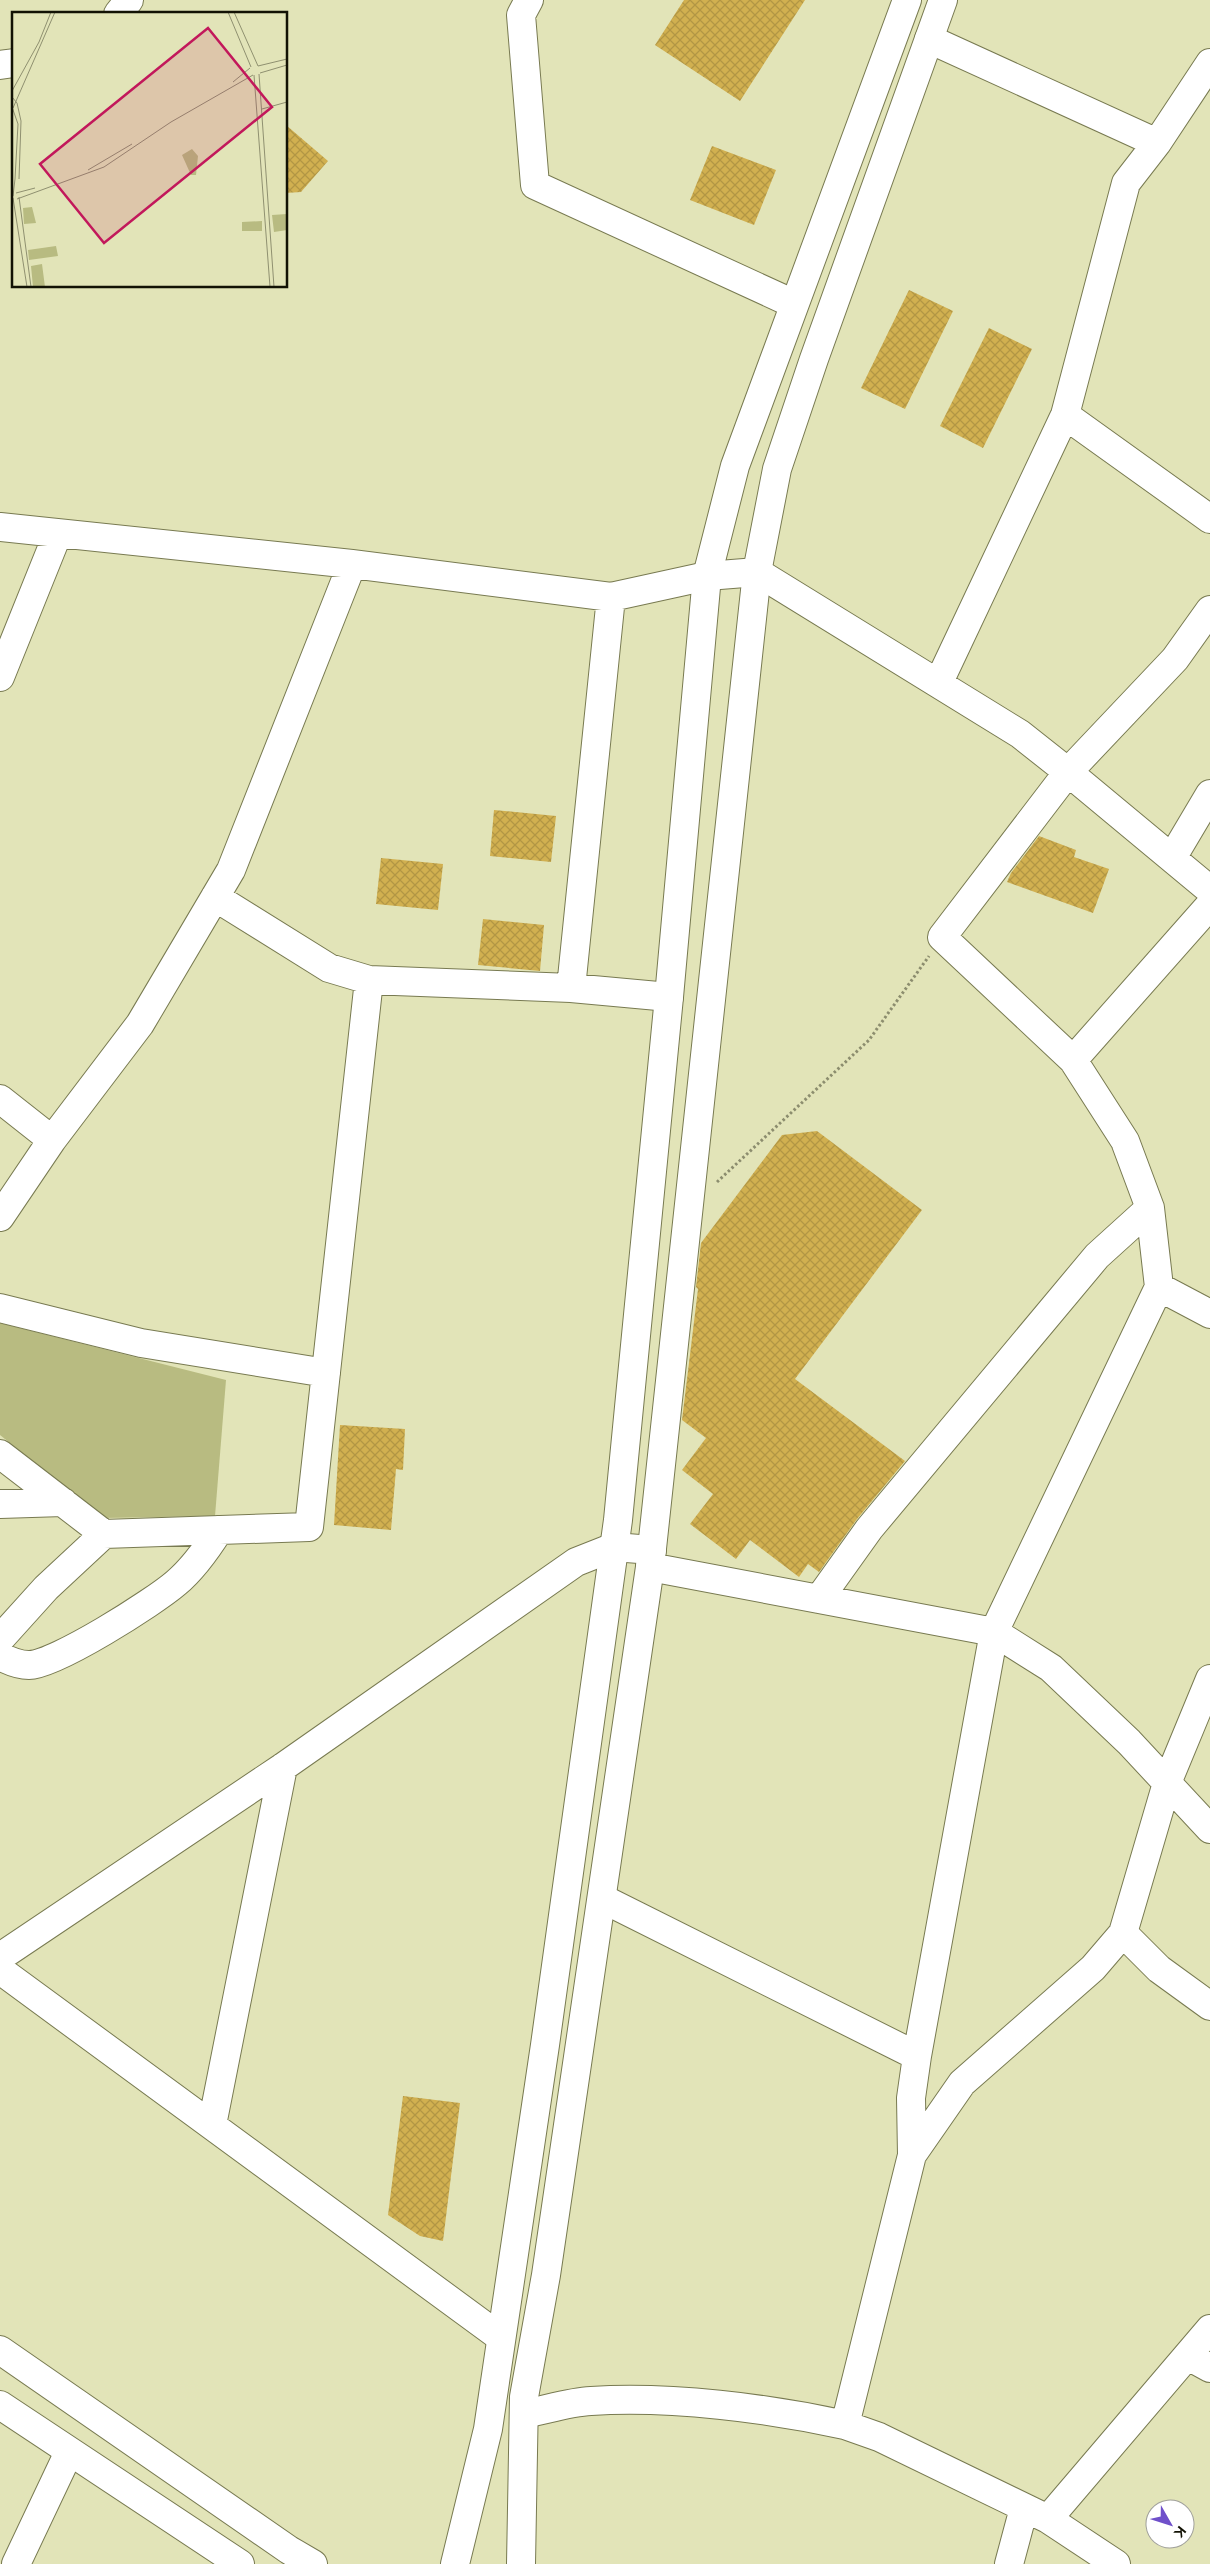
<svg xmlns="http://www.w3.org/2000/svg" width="1210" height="2564" font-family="Arial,sans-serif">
	<defs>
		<pattern id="building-cross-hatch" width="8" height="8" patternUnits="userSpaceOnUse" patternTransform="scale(1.25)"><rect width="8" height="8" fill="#d1b050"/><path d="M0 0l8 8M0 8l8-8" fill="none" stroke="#b29644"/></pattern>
	</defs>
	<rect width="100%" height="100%" fill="#e2e4b8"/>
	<path fill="#b8bb81" d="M0,1323L226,1380L215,1516L103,1518L0,1435Z"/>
	<path fill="url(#building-cross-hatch)" d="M684,0H805L740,101L655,45Z
		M286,125L328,161L301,192L286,193Z
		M712,146L776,170L754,225L690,200Z
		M909,290L953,311L905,409L861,388Z
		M989,328L1032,349L983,448L940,426Z
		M494,810L556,816L551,862L490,856Z
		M1039,836L1076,850L1074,857L1109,869L1093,913L1007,882L1011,873Z
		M381,858L443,864L438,910L376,904Z
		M483,919L544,925L540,971L478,965Z
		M817,1131L922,1210L795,1379L905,1461L857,1519L819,1572L808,1564L799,1577L750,1540L736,1559L690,1524L713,1494L682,1470L706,1438L682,1420L698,1289L696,1287L701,1243L782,1135Z
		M340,1425L405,1429L403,1470L396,1469L391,1530L334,1525Z
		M403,2096L460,2103L443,2241L420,2236L388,2215Z"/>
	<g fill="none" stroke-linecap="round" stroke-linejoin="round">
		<g stroke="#787a51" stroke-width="30">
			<path id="minor" d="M529,0L521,15L535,185L794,304
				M118,14L129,0
				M929,39L1157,143
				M0,65L14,63
				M1065,415L1210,519
				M0,527L352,564L611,597L707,576L757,572L1020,734L1068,772L1175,659L1210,610
				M0,677L58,533
				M939,682L1065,415L1126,183L1157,143L1210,63
				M1172,858L1210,794
				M215,897L329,968L369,980L571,988L669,997
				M571,988L611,597
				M1073,1060L1210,905
				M0,1099L52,1140
				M0,1217L52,1140L140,1024L231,870L352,564
				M1159,1287L1210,1314
				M0,1308L141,1343L326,1373
				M0,1454L104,1534L309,1527L369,980
				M0,1504L63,1502
				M650,1567L994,1632L1051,1668L1129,1742L1210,1829
				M819,1599L869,1529L1097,1256L1150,1208
				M0,1639L46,1588L104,1534
				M0,1656C9,1661 18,1665 29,1665C55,1665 154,1602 176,1583C194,1568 207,1549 219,1530
				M603,1899L917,2056
				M1123,1933L1159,1969L1210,2006
				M0,1957L283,1767L576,1562L614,1547L652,1550
				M0,1970L500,2337
				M212,2125L283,1767
				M912,2155L911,2098L917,2056L994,1632L1159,1287L1150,1208L1125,1141L1073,1060L942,937L1068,772L1210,890
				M1188,2356L1210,2368
				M524,2414C546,2410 569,2402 591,2401C671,2396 768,2408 845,2425L912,2155L962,2083L1093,1968L1123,1933L1167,1783L1210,1679
				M845,2425L879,2437L1048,2519L1116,2564
				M1048,2519L1210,2329
				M16,2564L69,2452
				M1009,2564L1024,2508"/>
		</g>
		<g stroke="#787a51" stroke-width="30">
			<path id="major" d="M0,2350L289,2550L313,2564
				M0,2405L240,2564
				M455,2564L488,2429L545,2045L618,1520L669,997L707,576L735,466L907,0
				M521,2564L524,2397L546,2275L650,1567L757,572L777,469L814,359L943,0"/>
		</g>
		<path stroke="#8c8d6e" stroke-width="3" stroke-dasharray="2.5 2.5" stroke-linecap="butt" d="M717,1182L869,1040L929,956"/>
		<use href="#minor" stroke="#fff" stroke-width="28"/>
		<use href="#major" stroke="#fff" stroke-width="28"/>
	</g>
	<g transform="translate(12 12)">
		<rect width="275" height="275" fill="#e2e4b8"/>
		<path d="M180,137L186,144L184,163H179L170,143ZM20,195L24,211L12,212L11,196ZM275,202V218L262,220L260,203ZM250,209V219H230V210ZM44,234L46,244L17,248L16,238ZM30,252L33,275H21L19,254Z" fill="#b8bb81"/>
		<path fill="none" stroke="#8f9070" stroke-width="1" d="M216,0L239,55M222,0L246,54M246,54L275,47M248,61L275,53M247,62L262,275M242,63L258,275M221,70L238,56M0,79L27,30L39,0M0,85L5,91L9,109L7,167M0,95L6,112L3,167M1,96L43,0M250,97L275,90M76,158L120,132M4,181L23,176M1,184L3,167M7,185L19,275M1,186L15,275M5,187L92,155L159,110L241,63"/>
		<path fill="#c2185b" fill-opacity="0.15" stroke="#c2185b" stroke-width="2.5" d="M196,16L260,95L92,231L28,152Z"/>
		<rect width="275" height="275" fill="none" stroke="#121204" stroke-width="2.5"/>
	</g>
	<g transform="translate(1170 2524) rotate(129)"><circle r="24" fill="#ffffff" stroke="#a0a09b"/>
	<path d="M0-4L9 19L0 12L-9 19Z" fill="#6f50ca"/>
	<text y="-8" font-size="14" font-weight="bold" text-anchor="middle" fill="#121204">K</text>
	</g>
</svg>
